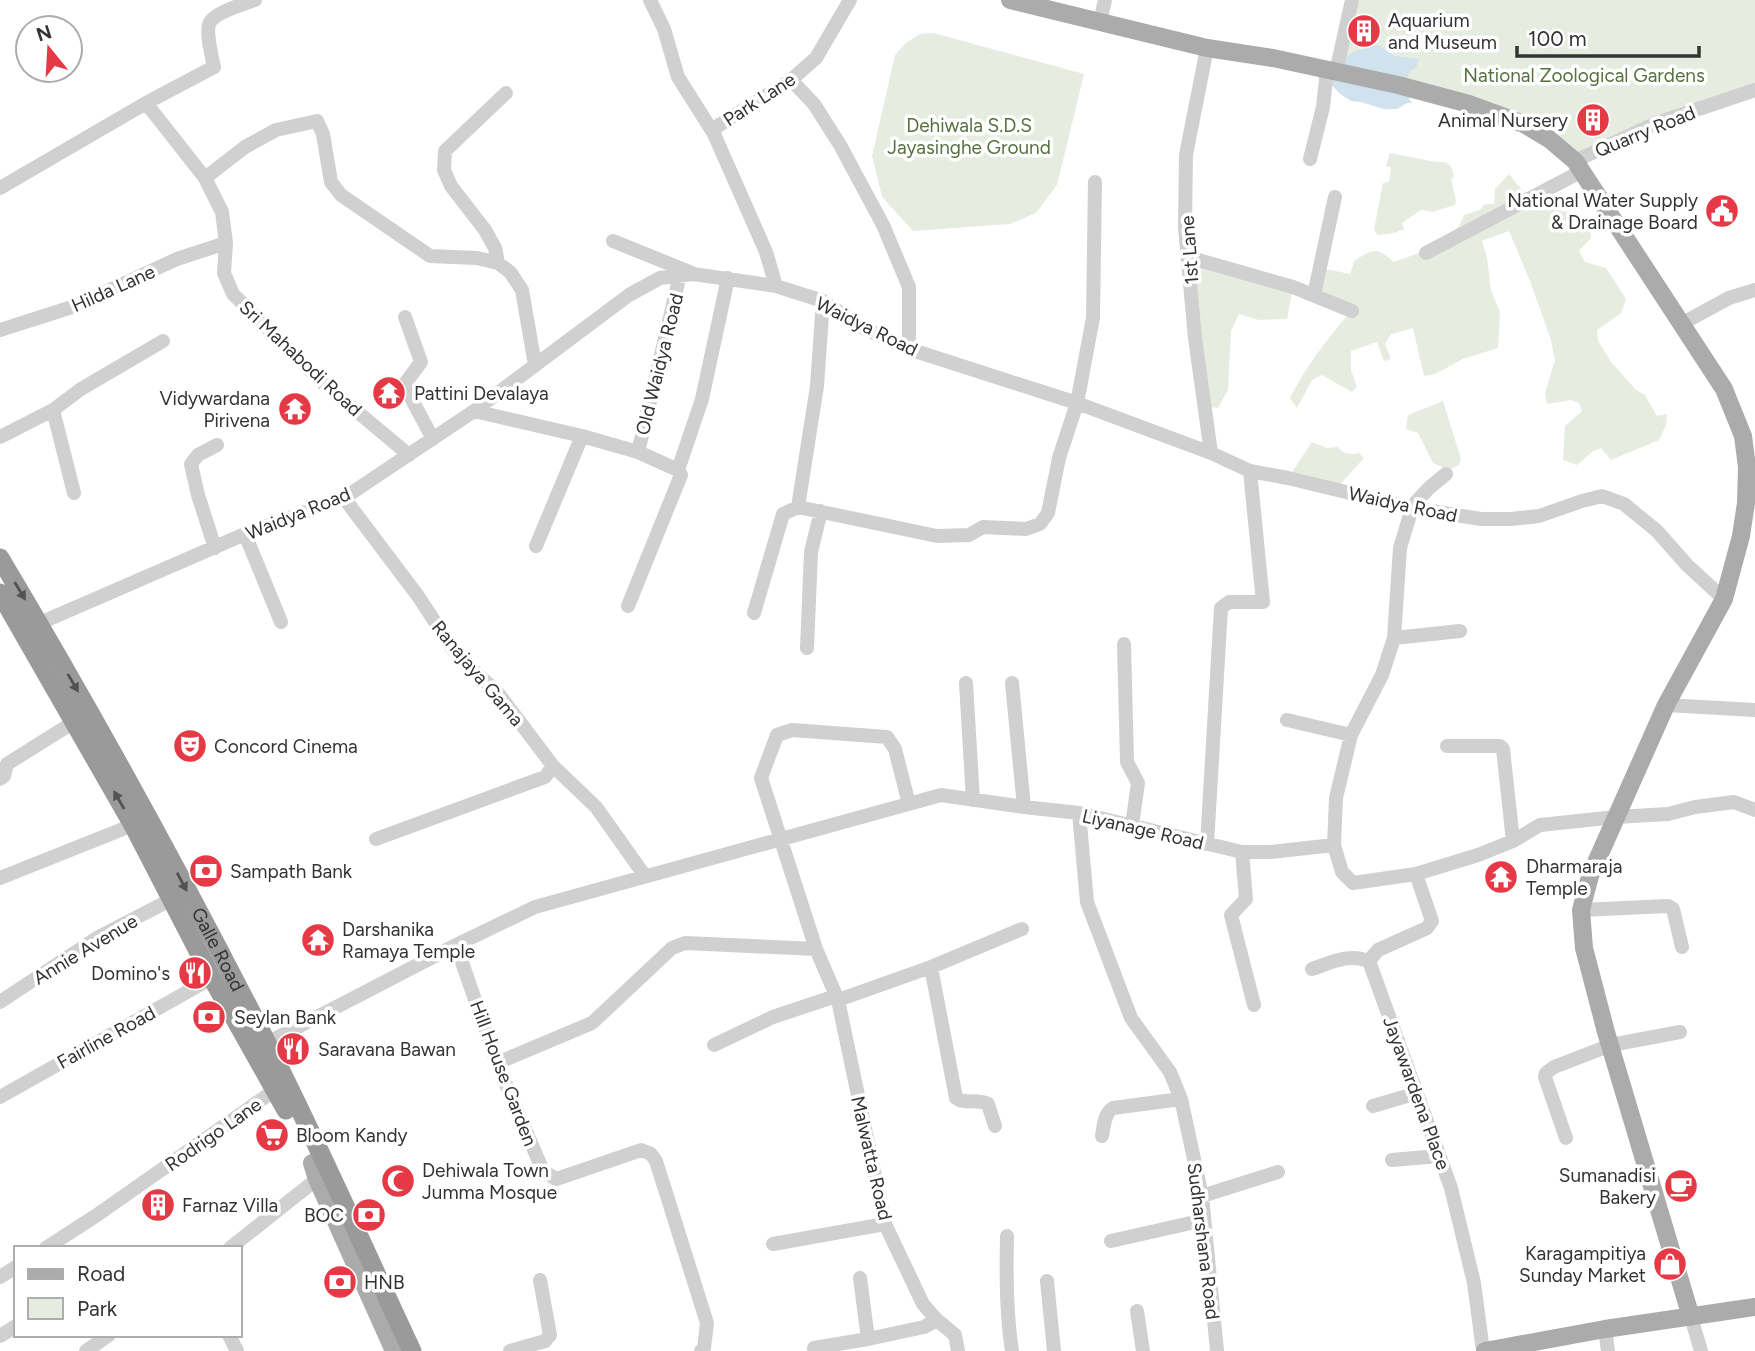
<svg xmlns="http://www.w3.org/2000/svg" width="1755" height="1351" font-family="Figtree,sans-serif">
	<rect width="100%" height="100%" fill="#fff"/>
	<path fill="#e6ecdf" d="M1352,0H1755V90L1575,161L1524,124L1336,72Z
		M933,33L1084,74L1057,185L1036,213L1010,224L913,231L882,197L872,156L895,55L906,43L920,34Z
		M1390,153L1436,162H1445L1451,166L1454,177L1451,179L1456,201L1455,205L1432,212L1421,210L1402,223L1404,229L1394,233L1378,235L1374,230L1383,183L1389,182L1391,168L1386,166Z
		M1509,174C1522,191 1529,200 1551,199L1561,211L1575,212L1590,226L1591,238L1579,251L1585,262L1606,268L1626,299L1621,313L1597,330L1598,341L1611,362L1636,390L1645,395L1657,416L1667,414L1666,425L1659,440L1611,460L1601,448L1593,451L1577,465L1563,460L1565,426L1582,411L1579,403L1571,400L1547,404L1545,393L1555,360L1551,340L1530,281L1509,231L1482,241L1487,257L1491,291L1500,312L1498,348L1463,359L1435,374L1424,376L1413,328L1391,334L1385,344L1391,359L1384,361L1377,342L1351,351V370L1357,387L1352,392L1322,375L1312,380L1297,408L1290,398C1306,366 1328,338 1351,311L1314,295L1321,268L1350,274L1354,261C1373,249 1376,246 1394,262C1412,256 1443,245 1456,230C1459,226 1462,220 1464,215L1480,210L1485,204H1494L1495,189Z
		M1188,257L1293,287L1287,319L1259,320L1239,314L1231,331L1228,390L1218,408L1204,406Z
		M1443,401L1461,459L1459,465L1445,472L1442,467L1433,463L1418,433L1406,429L1408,415Z
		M1312,442L1327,448L1338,447C1342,454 1349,454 1357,454L1358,452L1364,458L1335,490L1288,478Z"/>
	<path fill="#cfe2ee" d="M1379,45L1394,56L1419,59L1416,68L1411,70L1407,78L1414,93L1409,99L1412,103H1407L1397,109H1384L1361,102L1351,101L1339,93L1329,82C1346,55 1347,51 1379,45Z"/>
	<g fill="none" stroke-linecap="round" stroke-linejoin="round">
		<path stroke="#d0d0d0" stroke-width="14" d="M650,0L664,29L678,77L714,134L766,252L776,286
			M1100,22L1105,0
			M1207,48L1186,155L1185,227L1195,338L1211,453
			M1336,72L1352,0
			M791,80L814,104L840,145L883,225L909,287V349
			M146,103L214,67C212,57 205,31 210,22C216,12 244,4 255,0
			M714,134L716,127L791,80L816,58L850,0
			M1310,159L1323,107L1327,70
			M1575,161L1654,124L1755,90
			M205,178L245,147L276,130L317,121L323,134L331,182L341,195L430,256L477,258L498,263L510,272L522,290L535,365
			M0,188L146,103L205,178L222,212L226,243L224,273L233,294L323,383L409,455
			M613,241L692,273
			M1426,253L1582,171
			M1188,257L1293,287L1352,311
			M498,263L495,248L485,230L451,186L444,170L445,151L506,93
			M1314,295L1335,197
			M405,317L421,362L404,385L433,439
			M1681,324L1729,298L1755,290
			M0,330L75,306L177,259L226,243
			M53,410L74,493
			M474,411L582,436L638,452L678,470
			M0,437L53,410L81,389L163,341
			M638,452L680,275
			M1446,474L1429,488L1416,502L1412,508L1400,548L1394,638L1382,675L1351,735L1336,798L1334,845L1342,872L1353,883L1416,874L1478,855L1513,841L1540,825L1616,817L1668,814L1695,807L1734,802L1755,810
			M344,498L418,596L452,648L474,671L498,693L553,766L596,807L645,876
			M798,507L817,386L823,301
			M245,534L281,622
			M536,546L582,436
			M215,548L198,495L191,464L198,455L217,445
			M628,606L681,475L678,470L702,399L728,278
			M754,613L783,514L798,507L937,536L969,535L983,527L1026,529L1040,524L1048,513L1059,458L1077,403L1093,318L1095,182
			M33,626L245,534L344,498L474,411L629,295L660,278L693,274L776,286L823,301L863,328L909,349L1077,403L1211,453L1250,471L1288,478L1412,508L1481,519H1511L1539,516L1582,501L1602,496L1624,504L1657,531L1687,565L1724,599
			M1394,638L1460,631
			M1124,644L1127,762L1138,783L1132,825
			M807,648L811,552L821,511
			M966,683L973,800
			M1012,683L1024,807
			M1666,705L1755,710
			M1287,720L1351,735
			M1447,746H1500L1503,749L1513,841
			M0,779L4,776L7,764L74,722
			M909,804L895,749L887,737L792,730L777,735L761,778L816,949L838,1000L885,1224L923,1304L937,1320L955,1335L958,1351
			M1079,813L1087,902L1131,1018L1170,1072L1181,1099L1202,1196L1217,1351
			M376,839L545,777L553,766
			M1207,844L1221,608L1229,602H1263L1250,471
			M1242,852L1246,899L1231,915L1254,1005
			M1416,874L1432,921L1427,928L1378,950L1369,961L1451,1188L1474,1283L1483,1351
			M0,878L133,825
			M1581,910L1668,906L1673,909L1682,947
			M456,945L497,1063L543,1171L556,1179L641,1150L651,1154L656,1161L707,1323L704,1348L701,1351
			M931,967L956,1098C966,1105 977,1098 988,1104L995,1126
			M1312,969C1332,962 1349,953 1369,961
			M838,1000L931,967L1022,929
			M0,1002L97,938L172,899
			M267,1043L456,945L535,907L941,795L1024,807L1079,813L1242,852H1271L1334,845
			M714,1045L773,1017L836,996
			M497,1063L592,1023L672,948L685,943L816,949
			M0,1097L212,978
			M1373,1106L1417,1093
			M1102,1136C1104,1126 1104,1113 1113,1108L1181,1099
			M1566,1138L1545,1077L1546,1073L1554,1067L1611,1045L1680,1032
			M1392,1160L1439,1156
			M1202,1196L1278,1172
			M1007,1236C1006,1275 1006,1313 1012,1351
			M1111,1241L1204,1220
			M773,1244L885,1224
			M46,1248L97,1215L275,1090
			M230,1248L317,1179
			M0,1277L16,1267
			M860,1278L868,1339L924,1327L937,1320
			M1047,1281L1054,1351
			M1137,1311L1143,1351
			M1691,1317L1701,1351
			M1605,1329L1608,1351
			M229,1335L237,1351
			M0,1336L16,1326
			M814,1348L868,1339
			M86,1351L109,1335
			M510,1351L545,1341L550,1335L540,1280"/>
		<path stroke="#ababab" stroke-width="18" d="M1010,0L1207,48L1273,58L1398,85L1469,104L1524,124L1549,139L1575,161L1724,389L1743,436L1747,467L1746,503L1741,536L1724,599L1666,705L1590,876L1581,910L1584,948L1606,1032L1691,1317
			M312,1163L317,1179L394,1351
			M1485,1351L1605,1329L1755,1307"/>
		<g stroke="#9a9a9a" stroke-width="19">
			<path id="s1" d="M0,558C95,717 184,880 268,1045C319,1145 364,1249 412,1351"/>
			<path d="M0,593L133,825L212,978L286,1110"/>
		</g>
	</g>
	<defs><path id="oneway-solid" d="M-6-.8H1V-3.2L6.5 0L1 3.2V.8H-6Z" transform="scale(1.75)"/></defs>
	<g fill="#525252">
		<use href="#oneway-solid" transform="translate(20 591) rotate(59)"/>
		<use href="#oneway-solid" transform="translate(73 683) rotate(60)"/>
		<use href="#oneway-solid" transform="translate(119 800) rotate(-120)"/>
		<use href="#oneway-solid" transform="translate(182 882) rotate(62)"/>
	</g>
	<defs>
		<g id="building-disc" transform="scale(1.75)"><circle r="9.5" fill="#e63946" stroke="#fff"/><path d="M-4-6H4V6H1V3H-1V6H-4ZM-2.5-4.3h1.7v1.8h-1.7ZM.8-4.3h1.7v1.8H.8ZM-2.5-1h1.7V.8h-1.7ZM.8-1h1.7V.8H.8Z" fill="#fff"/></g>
		<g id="civic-disc" transform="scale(1.75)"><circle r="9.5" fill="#e63946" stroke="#fff"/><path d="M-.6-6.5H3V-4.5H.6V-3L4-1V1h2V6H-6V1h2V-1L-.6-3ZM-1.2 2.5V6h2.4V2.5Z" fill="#fff"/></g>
		<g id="temple-disc" transform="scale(1.75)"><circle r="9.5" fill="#e63946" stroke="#fff"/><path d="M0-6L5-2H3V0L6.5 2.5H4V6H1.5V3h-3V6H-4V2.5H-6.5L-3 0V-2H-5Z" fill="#fff"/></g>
		<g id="theatre-disc" transform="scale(1.75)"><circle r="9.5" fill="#e63946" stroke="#fff"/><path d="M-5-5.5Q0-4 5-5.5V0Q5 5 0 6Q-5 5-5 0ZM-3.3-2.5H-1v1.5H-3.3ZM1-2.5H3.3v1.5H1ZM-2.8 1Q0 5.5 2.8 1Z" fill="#fff"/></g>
		<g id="bank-disc" transform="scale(1.75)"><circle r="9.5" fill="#e63946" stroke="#fff"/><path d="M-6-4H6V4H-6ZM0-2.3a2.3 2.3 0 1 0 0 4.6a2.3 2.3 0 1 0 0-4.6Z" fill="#fff"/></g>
		<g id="restaurant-disc" transform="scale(1.75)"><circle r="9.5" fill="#e63946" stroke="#fff"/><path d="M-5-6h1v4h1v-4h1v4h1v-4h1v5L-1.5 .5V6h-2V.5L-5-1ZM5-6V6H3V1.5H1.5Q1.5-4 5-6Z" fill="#fff"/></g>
		<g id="supermarket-disc" transform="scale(1.75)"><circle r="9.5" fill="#e63946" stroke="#fff"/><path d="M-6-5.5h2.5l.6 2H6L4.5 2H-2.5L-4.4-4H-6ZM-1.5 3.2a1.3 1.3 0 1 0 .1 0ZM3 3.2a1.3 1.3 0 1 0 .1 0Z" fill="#fff"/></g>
		<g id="mosque-disc" transform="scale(1.75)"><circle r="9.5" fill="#e63946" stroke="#fff"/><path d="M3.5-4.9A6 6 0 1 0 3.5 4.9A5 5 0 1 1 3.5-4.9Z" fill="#fff"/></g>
		<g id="cafe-disc" transform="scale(1.75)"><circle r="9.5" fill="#e63946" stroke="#fff"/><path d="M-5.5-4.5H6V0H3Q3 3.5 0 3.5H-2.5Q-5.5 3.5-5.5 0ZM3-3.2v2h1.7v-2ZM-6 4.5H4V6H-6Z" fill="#fff"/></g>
		<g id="shop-disc" transform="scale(1.75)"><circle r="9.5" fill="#e63946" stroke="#fff"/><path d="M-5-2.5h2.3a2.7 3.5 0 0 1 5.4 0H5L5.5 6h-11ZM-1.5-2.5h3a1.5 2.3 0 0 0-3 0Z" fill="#fff"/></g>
	</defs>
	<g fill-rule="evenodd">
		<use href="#building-disc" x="1364" y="31"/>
		<use href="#building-disc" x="1593" y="120"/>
		<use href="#civic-disc" x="1722" y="211"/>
		<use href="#temple-disc" x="389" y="393"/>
		<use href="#temple-disc" x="295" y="409"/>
		<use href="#theatre-disc" x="190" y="746"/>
		<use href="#bank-disc" x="206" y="871"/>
		<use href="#temple-disc" x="1501" y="877"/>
		<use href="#temple-disc" x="318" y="940"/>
		<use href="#restaurant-disc" x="195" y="973"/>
		<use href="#bank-disc" x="209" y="1017"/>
		<use href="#restaurant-disc" x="293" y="1049"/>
		<use href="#supermarket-disc" x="272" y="1135"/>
		<use href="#mosque-disc" x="398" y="1181"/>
		<use href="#cafe-disc" x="1681" y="1186"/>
		<use href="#building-disc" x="158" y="1205"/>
		<use href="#bank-disc" x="369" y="1215"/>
		<use href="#shop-disc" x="1670" y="1264"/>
		<use href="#bank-disc" x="340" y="1282"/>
	</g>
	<g text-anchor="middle" stroke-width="7" stroke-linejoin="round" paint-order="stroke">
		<g font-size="19" fill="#333" stroke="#fff" text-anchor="start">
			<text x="1388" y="27">Aquarium<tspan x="1388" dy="22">and Museum</tspan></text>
			<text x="1568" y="127" text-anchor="end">Animal Nursery</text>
			<text x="1698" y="207" text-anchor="end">National Water Supply<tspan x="1698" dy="22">&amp; Drainage Board</tspan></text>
			<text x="414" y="400">Pattini Devalaya</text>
			<text x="270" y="405" text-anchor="end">Vidywardana<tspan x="270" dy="22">Pirivena</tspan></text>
			<text x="214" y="753">Concord Cinema</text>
			<text x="1526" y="873">Dharmaraja<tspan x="1526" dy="22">Temple</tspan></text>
			<text x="230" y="878">Sampath Bank</text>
			<text x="342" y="936">Darshanika<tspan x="342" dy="22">Ramaya Temple</tspan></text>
			<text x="170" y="980" text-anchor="end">Domino's</text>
			<text x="234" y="1024">Seylan Bank</text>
			<text x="318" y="1056">Saravana Bawan</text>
			<text x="296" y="1142">Bloom Kandy</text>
			<text x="422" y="1177">Dehiwala Town<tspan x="422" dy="22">Jumma Mosque</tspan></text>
			<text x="1656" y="1182" text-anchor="end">Sumanadisi<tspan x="1656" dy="22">Bakery</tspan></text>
			<text x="182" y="1212">Farnaz Villa</text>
			<text x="344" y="1222" text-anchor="end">BOC</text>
			<text x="1646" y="1260" text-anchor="end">Karagampitiya<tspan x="1646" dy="22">Sunday Market</tspan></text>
			<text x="364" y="1289">HNB</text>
		</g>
		<g font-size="19" fill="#56703f" stroke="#fff">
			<text x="1584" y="82">National Zoological Gardens</text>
			<text x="969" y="132">Dehiwala S.D.S<tspan x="969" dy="22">Jayasinghe Ground</tspan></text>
		</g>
		<g font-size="19" fill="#333" stroke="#fff">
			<text transform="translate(759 99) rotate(-33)" y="7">Park Lane</text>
			<text transform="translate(1645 131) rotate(-22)" y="7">Quarry Road</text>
			<text transform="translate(1189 250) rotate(-94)" y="7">1st Lane</text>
			<text transform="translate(113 288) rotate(-24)" y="7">Hilda Lane</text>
			<text transform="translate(867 326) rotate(26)" y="7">Waidya Road</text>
			<text transform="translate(301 358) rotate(43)" y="7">Sri Mahabodi Road</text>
			<text transform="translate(659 364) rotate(-76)" y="7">Old Waidya Road</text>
			<text transform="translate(1403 504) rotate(12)" y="7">Waidya Road</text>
			<text transform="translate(298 513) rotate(-22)" y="7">Waidya Road</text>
			<text transform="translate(478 673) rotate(50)" y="7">Ranajaya Gama</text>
			<text transform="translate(1143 829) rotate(13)" y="7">Liyanage Road</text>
			<text transform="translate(85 949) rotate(-31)" y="7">Annie Avenue</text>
			<text dy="7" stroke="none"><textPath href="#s1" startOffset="448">Galle Road</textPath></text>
			<text transform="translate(106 1037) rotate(-29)" y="7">Fairline Road</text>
			<text transform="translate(504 1073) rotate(69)" y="7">Hill House Garden</text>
			<text transform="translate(1417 1093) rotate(70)" y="7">Jayawardena Place</text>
			<text transform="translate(213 1134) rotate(-35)" y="7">Rodrigo Lane</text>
			<text transform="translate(872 1158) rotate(77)" y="7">Malwatta Road</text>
			<text transform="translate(1204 1241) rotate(83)" y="7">Sudharshana Road</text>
		</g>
	</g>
	<rect x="14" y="1246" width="228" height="91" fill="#ffffff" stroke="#adadad" stroke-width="2"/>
	<rect x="28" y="1269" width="35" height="10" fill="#ababab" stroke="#adadad" stroke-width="2"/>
	<text x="77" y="1281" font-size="21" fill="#333333">Road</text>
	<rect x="28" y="1298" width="35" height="21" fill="#e6ecdf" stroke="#adadad" stroke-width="2"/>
	<text x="77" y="1316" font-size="21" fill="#333333">Park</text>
	<g transform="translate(49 49) rotate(342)"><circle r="33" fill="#ffffff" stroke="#adadad" stroke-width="2"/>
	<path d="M0-5L12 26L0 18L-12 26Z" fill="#e63946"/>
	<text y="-10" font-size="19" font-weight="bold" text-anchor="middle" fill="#333333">N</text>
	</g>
	<path d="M1517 46v10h182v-10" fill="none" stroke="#333333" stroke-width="3.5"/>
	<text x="1528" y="46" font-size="21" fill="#333333" stroke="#ffffff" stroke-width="5" paint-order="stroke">100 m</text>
</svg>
